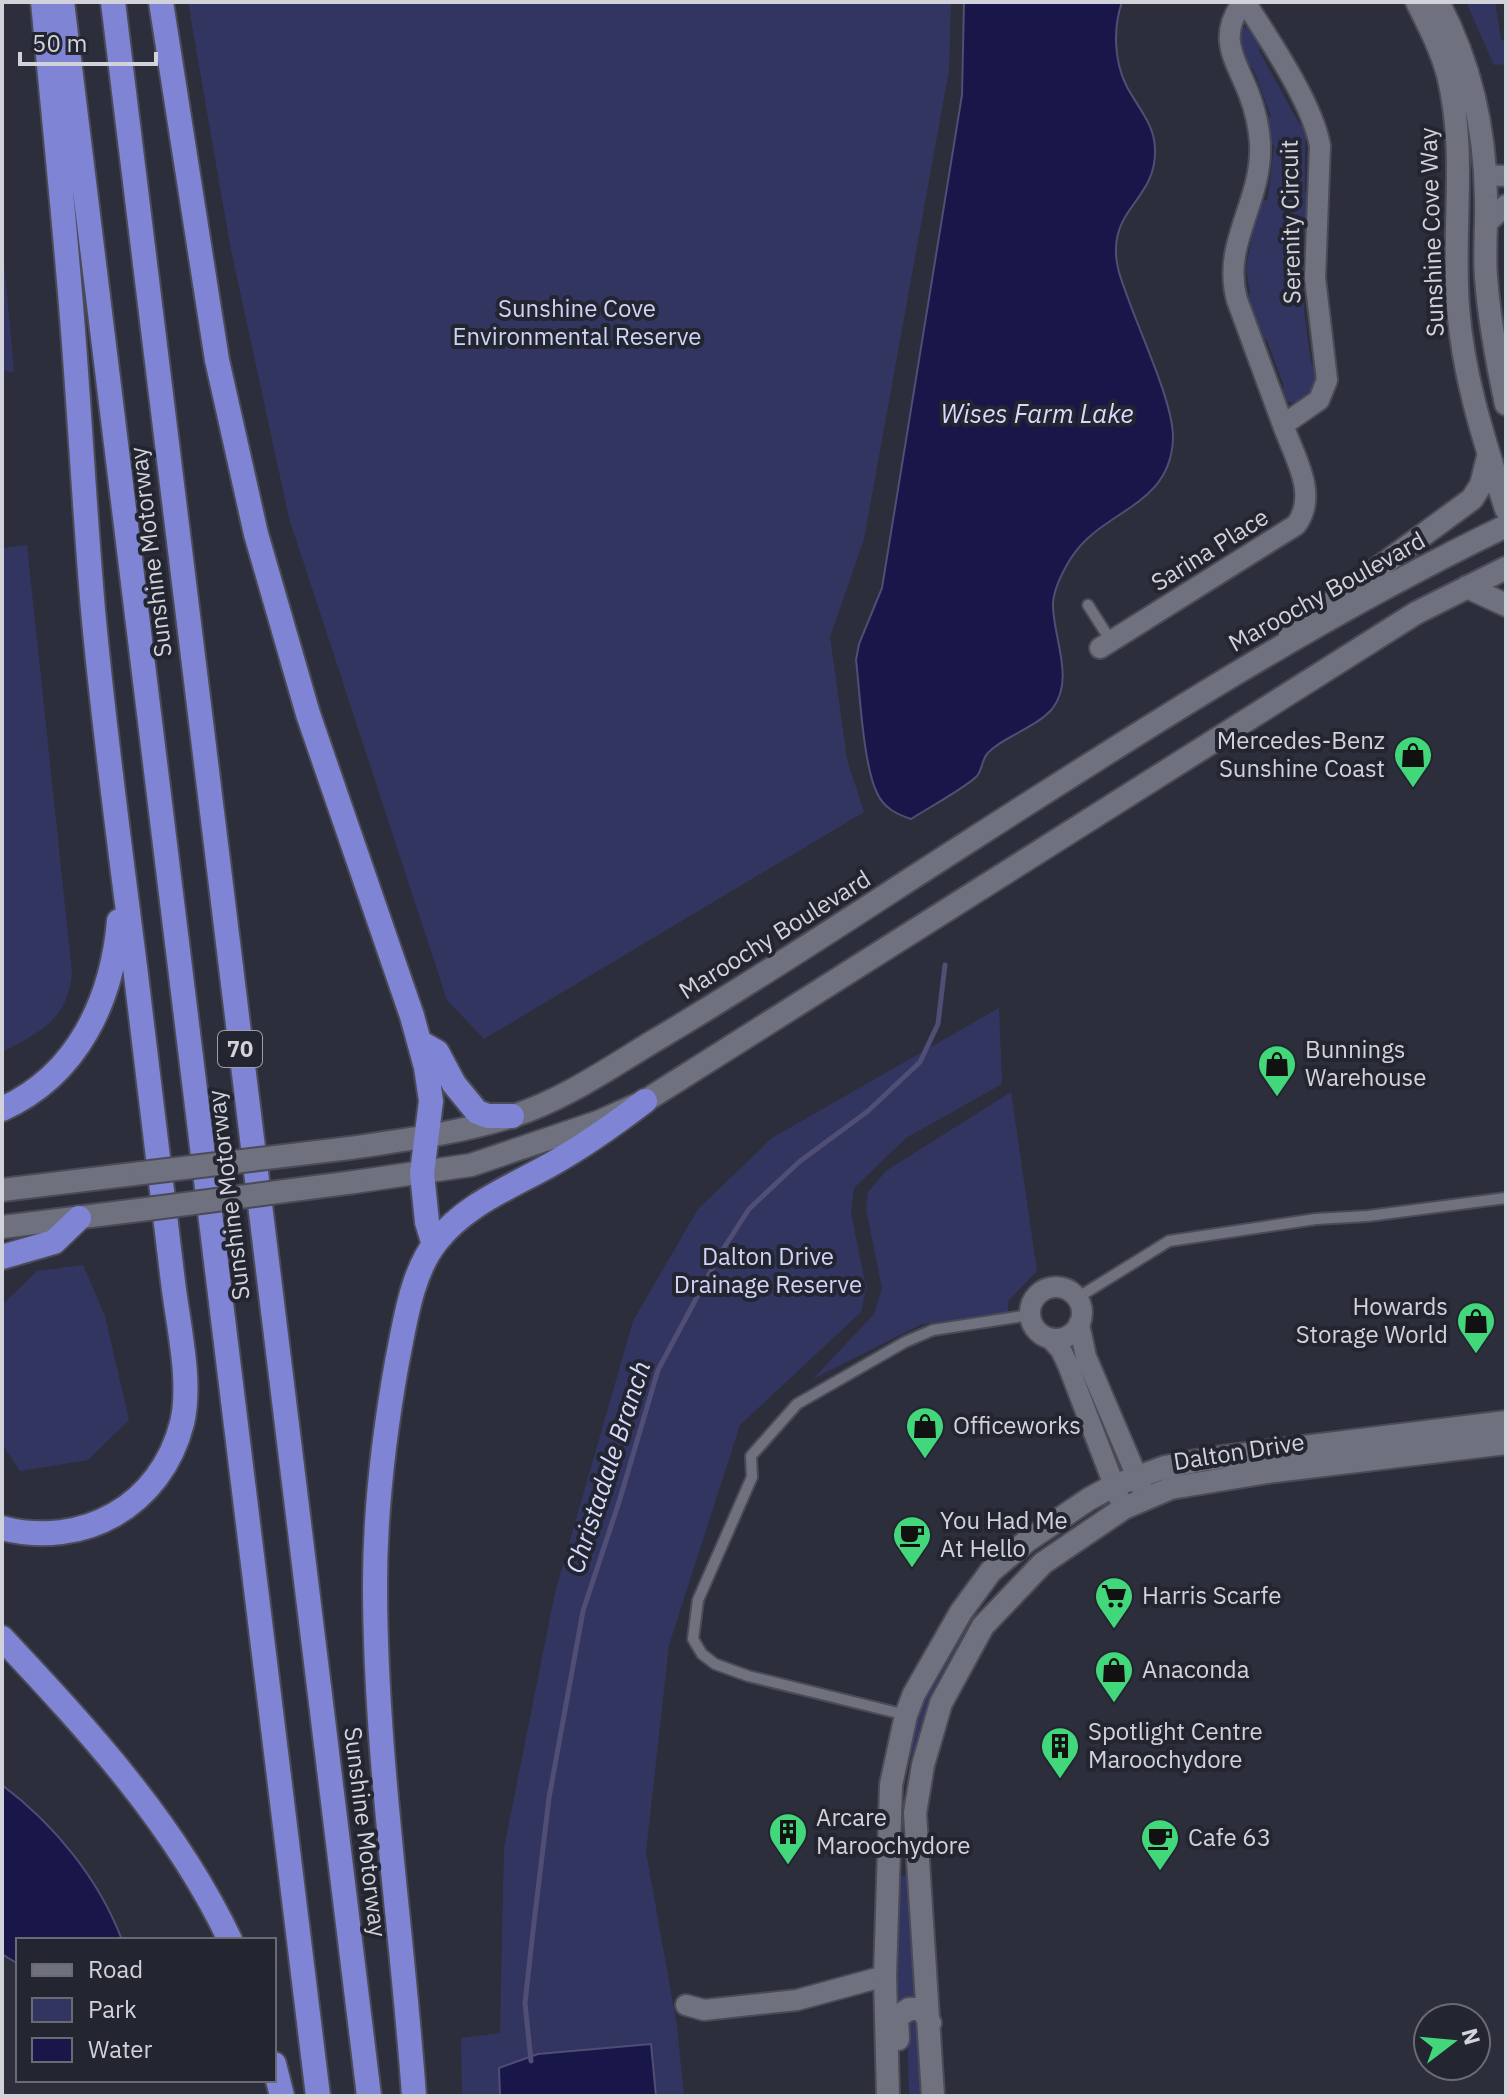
<svg xmlns="http://www.w3.org/2000/svg" width="1508" height="2098" font-family="'IBM Plex Sans',sans-serif">
	<rect width="100%" height="100%" fill="#2d2e3b"/>
	<path fill="#333561" d="M188,2H951L949,70L864,539L830,637L847,759L864,812L484,1039L447,1000L289,518L230,245Z
		M1466,2H1495L1501,40H1506V64L1494,65Z
		M1244,27L1253,29L1260,42L1259,51L1300,125L1308,128L1309,134L1305,141V192L1310,198L1308,228L1302,234L1304,311L1311,363L1318,368C1319,385 1312,393 1300,404L1285,401L1280,394L1284,386L1267,340L1259,336L1246,300L1250,292L1246,268L1251,242L1247,235L1261,202L1268,199L1274,146L1268,140L1265,124L1271,116L1253,68L1245,65C1240,53 1235,38 1244,27Z
		M2,239L14,372L2,371Z
		M27,545L72,972C68,1020 40,1032 2,1052V548Z
		M999,1008L1002,1084L906,1138L854,1188L851,1212L866,1288L861,1312L740,1425L669,1645L646,1852L677,2026L684,2096H462L461,2038L500,2033L504,1848L555,1593L633,1321L698,1209L772,1138Z
		M1011,1092L1037,1271L1008,1301V1313L922,1324L813,1379L874,1314L882,1288L866,1209L868,1192L886,1171Z
		M83,1265L105,1316L129,1420L88,1460L20,1471L2,1444V1305L37,1271Z
		M965,1627L969,1631L920,1742L905,1768L899,1813C900,1797 897,1779 901,1763C912,1713 938,1670 965,1627Z
		M910,1872L920,2002L893,2012L894,1875L902,1876Z
		M911,2017L918,2018L925,2096H909L907,2024Z"/>
	<path fill="#191649" stroke="#504e74" stroke-width="2" d="M964,2H1122C1113,28 1114,60 1126,85C1137,107 1155,124 1155,150C1156,196 1117,206 1116,248C1115,267 1123,284 1129,301C1141,335 1174,405 1173,439C1170,508 1102,509 1071,558C1063,571 1054,588 1053,603C1052,636 1076,679 1052,709C1036,728 1000,738 987,754C982,760 982,770 977,776C968,786 925,810 911,819C896,814 884,808 877,793C863,764 860,693 856,660L859,644L882,588L962,95Z
		M2,1785C54,1824 99,1879 122,1940H18V1964L2,1954Z
		M651,2044L656,2096H500L499,2068L538,2054Z"/>
	<g fill="none" stroke-linecap="round" stroke-linejoin="round">
		<path stroke="#504e74" stroke-width="5" d="M531,2061L525,2003L533,1931L549,1798L583,1611L619,1502L658,1370L720,1254L749,1209L799,1162L868,1111L920,1062L938,1024L945,965"/>
		<g stroke="#4a4b56" stroke-width="14">
			<path id="service" d="M1088,605L1111,641
				M1077,1298L1169,1241L1316,1219L1368,1216L1506,1198
				M906,1715L748,1676L715,1664L702,1654L693,1639L698,1600L752,1477L751,1456L797,1404L905,1342L933,1330L1030,1315"/>
		</g>
		<g stroke="#4a4b56" stroke-width="24">
			<path id="minor" d="M1243,2C1216,38 1236,60 1249,94C1255,110 1259,126 1260,143C1263,202 1221,243 1237,300L1283,425L1319,400L1327,380L1315,278L1320,146C1313,104 1269,39 1245,2
				M1485,175L1506,176
				M1486,224L1506,205
				M1100,648L1296,525C1319,495 1294,456 1283,425
				M1030 1313a26 26 0 1 1 52 0a26 26 0 1 1-52 0Z
				M1079,1324L1086,1357L1146,1498
				M1050,1338L1061,1350L1068,1365L1119,1498
				M686,2005L704,2010L797,2000L885,1976"/>
		</g>
		<g stroke="#4a4b56" stroke-width="26">
			<path id="tertiary" d="M1417,2C1429,26 1441,49 1448,75C1467,152 1452,230 1458,307C1463,377 1485,443 1506,509
				M1438,2C1470,62 1485,128 1486,197C1487,223 1484,250 1486,277C1489,319 1497,362 1506,404
				M1290,633L1472,499L1481,485L1488,457"/>
		</g>
		<g stroke="#4a4b56" stroke-width="26">
			<path id="secondary" d="M1467,587L1506,605
				M350,1148C405,1140 460,1133 513,1116C566,1099 612,1066 659,1038C764,976 865,908 968,842C1142,730 1319,616 1506,526
				M354,1182L471,1165L598,1122L645,1101L1416,613L1506,568
				M2,1190L142,1173
				M2,1227L147,1209
				M898,2039L897,2017L909,2009H922L930,2023
				M888,2096L885,1976L891,1785L906,1715L914,1694L961,1612L991,1571L1027,1541L1089,1499L1113,1486L1165,1467L1207,1459L1506,1422
				M933,2096L915,1813L923,1765L941,1703L983,1626L1043,1563L1124,1508L1171,1488L1268,1472L1506,1443"/>
		</g>
		<g stroke="#4a4b56" stroke-width="28">
			<path id="motorway" d="M62,2L318,2096
				M113,2L369,2096
				M161,2L217,360L256,534L308,714L412,1016L426,1067L431,1101L422,1173L427,1222L434,1245
				M421,1043L437,1052L454,1084L477,1112L488,1116H512
				M2,1109C78,1075 112,1000 119,921
				M2,1257L54,1242L79,1218
				M2,1528C83,1549 161,1506 182,1423C192,1382 178,1325 173,1282C161,1180 148,1078 136,975C121,854 104,732 93,610C84,505 79,399 70,293C62,196 52,99 43,2
				M2,1638C89,1731 175,1824 230,1940
				M274,2064L282,2096
				M414,2096C402,1926 375,1755 375,1584C375,1509 384,1435 397,1362C405,1323 411,1274 436,1242C466,1204 509,1188 550,1165C584,1146 615,1124 645,1101"/>
		</g>
		<use href="#service" stroke="#6f717f" stroke-width="10"/>
		<use href="#minor" stroke="#6f717f" stroke-width="20"/>
		<use href="#tertiary" stroke="#6f717f" stroke-width="22"/>
		<use href="#secondary" stroke="#6f717f" stroke-width="22"/>
		<use href="#motorway" stroke="#7f84d4" stroke-width="24"/>
		<g stroke="#4a4b56" stroke-width="26" stroke-linecap="butt">
			<path id="secondary-bridge" d="M142,1173L350,1148
				M147,1209L354,1182"/>
		</g>
		<use href="#secondary-bridge" stroke="#6f717f" stroke-width="22"/>
	</g>
	<defs>
		<g id="shop-pin" transform="scale(2)"><path d="M0 17L-7.5 6A9.5 9.5 0 1 1 7.5 6Z" fill="#42d77b" stroke="#232530"/><path d="M-5-2.5h2.3a2.7 3.5 0 0 1 5.4 0H5L5.5 6h-11ZM-1.5-2.5h3a1.5 2.3 0 0 0-3 0Z" fill="#111"/></g>
		<g id="cafe-pin" transform="scale(2)"><path d="M0 17L-7.5 6A9.5 9.5 0 1 1 7.5 6Z" fill="#42d77b" stroke="#232530"/><path d="M-5.5-4.5H6V0H3Q3 3.5 0 3.5H-2.5Q-5.5 3.5-5.5 0ZM3-3.2v2h1.7v-2ZM-6 4.5H4V6H-6Z" fill="#111"/></g>
		<g id="supermarket-pin" transform="scale(2)"><path d="M0 17L-7.5 6A9.5 9.5 0 1 1 7.5 6Z" fill="#42d77b" stroke="#232530"/><path d="M-6-5.5h2.5l.6 2H6L4.5 2H-2.5L-4.4-4H-6ZM-1.5 3.2a1.3 1.3 0 1 0 .1 0ZM3 3.2a1.3 1.3 0 1 0 .1 0Z" fill="#111"/></g>
		<g id="building-pin" transform="scale(2)"><path d="M0 17L-7.5 6A9.5 9.5 0 1 1 7.5 6Z" fill="#42d77b" stroke="#232530"/><path d="M-4-6H4V6H1V3H-1V6H-4ZM-2.5-4.3h1.7v1.8h-1.7ZM.8-4.3h1.7v1.8H.8ZM-2.5-1h1.7V.8h-1.7ZM.8-1h1.7V.8H.8Z" fill="#111"/></g>
	</defs>
	<g fill-rule="evenodd">
		<use href="#shop-pin" x="1413" y="755"/>
		<use href="#shop-pin" x="1277" y="1064"/>
		<use href="#shop-pin" x="1476" y="1321"/>
		<use href="#shop-pin" x="925" y="1426"/>
		<use href="#cafe-pin" x="912" y="1535"/>
		<use href="#supermarket-pin" x="1114" y="1596"/>
		<use href="#shop-pin" x="1114" y="1670"/>
		<use href="#building-pin" x="1060" y="1746"/>
		<use href="#building-pin" x="788" y="1832"/>
		<use href="#cafe-pin" x="1160" y="1838"/>
	</g>
	<g text-anchor="middle" stroke-width="8" stroke-linejoin="round" paint-order="stroke">
		<rect fill="#232530" stroke="#9d9ea7" stroke-width="2" x="218" y="1031" width="44" height="36" rx="6"/>
		<g font-size="22" font-weight="bold" fill="#d1d2da">
			<text x="240" y="1057">70</text>
		</g>
		<g font-size="24" fill="#d1d2da" stroke="#232530">
			<text transform="translate(1291 222) rotate(-91)" y="8">Serenity Circuit</text>
			<text transform="translate(1432 232) rotate(-92)" y="8">Sunshine Cove Way</text>
			<text transform="translate(1210 550) rotate(-32)" y="8">Sarina Place</text>
			<text transform="translate(151 552) rotate(-97)" y="8">Sunshine Motorway</text>
			<text transform="translate(1327 592) rotate(-29)" y="8">Maroochy Boulevard</text>
			<text transform="translate(775 935) rotate(-32)" y="8">Maroochy Boulevard</text>
			<text transform="translate(229 1195) rotate(-97)" y="8">Sunshine Motorway</text>
			<text transform="translate(1239 1452) rotate(-9)" y="8">Dalton Drive</text>
			<text transform="translate(365 1832) rotate(83)" y="8">Sunshine Motorway</text>
		</g>
		<g font-size="24" fill="#cfd3f6" stroke="#232530">
			<text x="577" y="317">Sunshine Cove<tspan x="577" dy="28">Environmental Reserve</tspan></text>
			<text x="768" y="1265">Dalton Drive<tspan x="768" dy="28">Drainage Reserve</tspan></text>
		</g>
		<g font-size="24" fill="#d1d2da" stroke="#232530" text-anchor="start">
			<text x="1385" y="749" text-anchor="end">Mercedes-Benz<tspan x="1385" dy="28">Sunshine Coast</tspan></text>
			<text x="1305" y="1058">Bunnings<tspan x="1305" dy="28">Warehouse</tspan></text>
			<text x="1448" y="1315" text-anchor="end">Howards<tspan x="1448" dy="28">Storage World</tspan></text>
			<text x="953" y="1434">Officeworks</text>
			<text x="940" y="1529">You Had Me<tspan x="940" dy="28">At Hello</tspan></text>
			<text x="1142" y="1604">Harris Scarfe</text>
			<text x="1142" y="1678">Anaconda</text>
			<text x="1088" y="1740">Spotlight Centre<tspan x="1088" dy="28">Maroochydore</tspan></text>
			<text x="816" y="1826">Arcare<tspan x="816" dy="28">Maroochydore</tspan></text>
			<text x="1188" y="1846">Cafe 63</text>
		</g>
		<g font-size="26" font-style="italic" fill="#d6dafd" stroke="#232530">
			<text x="1037" y="423">Wises Farm Lake</text>
			<text transform="translate(608 1467) rotate(-72)" y="9">Christadale Branch</text>
		</g>
	</g>
	<rect width="1508" height="2098" fill="none" stroke="#d1d2da" stroke-width="8"/>
	<rect x="16" y="1938" width="260" height="144" fill="#232530" stroke="#696a74" stroke-width="2"/>
	<rect x="32" y="1964" width="40" height="12" fill="#6f717f" stroke="#696a74" stroke-width="2"/>
	<text x="88" y="1978" font-size="24" fill="#d1d2da">Road</text>
	<rect x="32" y="1998" width="40" height="24" fill="#333561" stroke="#696a74" stroke-width="2"/>
	<text x="88" y="2018" font-size="24" fill="#d1d2da">Park</text>
	<rect x="32" y="2038" width="40" height="24" fill="#191649" stroke="#696a74" stroke-width="2"/>
	<text x="88" y="2058" font-size="24" fill="#d1d2da">Water</text>
	<g transform="translate(1452 2042) rotate(74)"><circle r="38" fill="#232530" stroke="#696a74" stroke-width="2"/>
	<path d="M0-6L14 30L0 20L-14 30Z" fill="#42d77b"/>
	<text y="-12" font-size="22" font-weight="bold" text-anchor="middle" fill="#d1d2da">N</text>
	</g>
	<path d="M20 52v12h136v-12" fill="none" stroke="#d1d2da" stroke-width="4"/>
	<text x="32" y="52" font-size="24" fill="#d1d2da" stroke="#232530" stroke-width="6" paint-order="stroke">50 m</text>
</svg>
